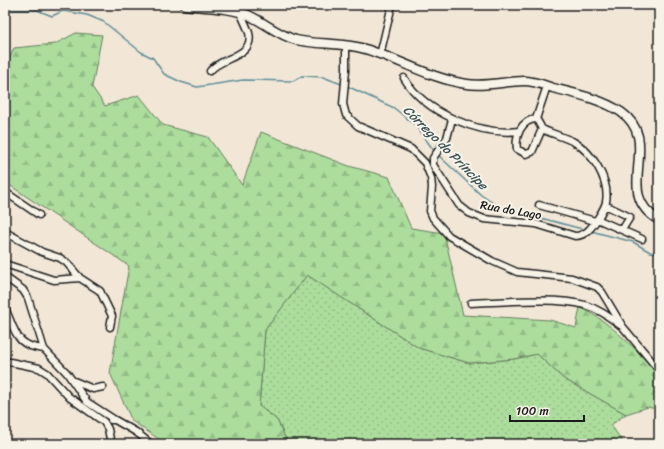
<svg xmlns="http://www.w3.org/2000/svg" width="664" height="449" font-family="Sriracha,sans-serif">
	<defs>
		<pattern id="grass-dots" width="8" height="8" patternUnits="userSpaceOnUse"><rect width="8" height="8" fill="#acdd9d"/><path d="M2 2h.1M6 6h.1" fill="none" stroke="#93bd87" stroke-width="1.8" stroke-linecap="round"/></pattern>
		<pattern id="forest-firs" width="22" height="20" patternUnits="userSpaceOnUse"><rect width="22" height="20" fill="#acdd9d"/><path d="M5 1l3.5 6h-7zM16 11l3.5 6h-7z" fill="#93bd87"/></pattern>
	</defs>
	<rect width="100%" height="100%" fill="#f2e7d7"/>
	<filter id="ink" filterUnits="userSpaceOnUse"><feTurbulence type="fractalNoise" baseFrequency=".025" numOctaves="2"/><feDisplacementMap in="SourceGraphic" scale="8" xChannelSelector="R" yChannelSelector="G"/><feConvolveMatrix kernelMatrix="1 2 1 2 8 2 1 2 1" color-interpolation-filters="sRGB"/></filter>
	<g filter="url(#ink)">
		<path fill="url(#grass-dots)" stroke="#647c5c" d="M307,275L419,348L469,363L514,359L537,354L564,379L626,414L611,425L624,444H288L277,420L259,406L265,330Z"/>
		<path fill="url(#forest-firs)" stroke="#647c5c" d="M76,33L102,35L92,87L105,106L139,95L163,125L208,137L242,185L261,132L349,166L389,177L411,228L444,233L463,315L550,320L576,328L580,307C612,323 634,348 659,374V410L648,407L626,414L564,379L537,354L514,359L469,363L419,348L307,275L265,330L259,406L277,420L288,444H166L132,421L110,373L129,266L5,182V68L14,48L55,44Z"/>
		<g fill="none" stroke-linecap="round" stroke-linejoin="round">
			<path stroke="#5f8d98" stroke-width="1.5" d="M5,10H37L52,16L63,11L87,15L104,22L141,52L153,58L164,74L181,82L197,87L243,80L293,81L302,76L323,77L344,85
				M347,86L394,108L415,125L435,152
				M438,155L481,195L499,207L586,230
				M591,231L633,242L650,252L659,253"/>
			<g stroke="#1c1c1c" stroke-width="9">
				<path id="street" d="M346,45V70L343,104L346,115L358,126L411,149L425,163L431,178L432,187L430,211L433,218L449,236L492,261L517,272L572,278L597,287L602,292L623,327L659,370
					M380,55L392,5
					M210,71C220,57 255,57 249,33C247,26 243,19 240,12
					M404,78C425,113 480,136 519,131
					M452,119L447,138L433,158V165L459,205L469,213L484,219L536,224L575,236C586,236 592,227 598,218C601,213 605,207 606,202C610,180 592,152 574,142C569,139 545,131 542,129C540,126 539,122 536,119L547,86
					M536,119C521,120 515,136 517,149L526,154L532,152L542,129
					M5,192L39,215
					M539,205L595,221
					M605,205L630,217L622,230
					M597,219L642,239
					M5,232L42,252L60,258L66,262L80,278L54,280L5,264
					M5,277L23,290L28,298L44,349L67,373L87,402L115,420
					M80,278L100,291L112,316L110,327
					M471,303C503,302 556,297 585,305C599,309 609,317 620,325
					M5,308C16,332 15,346 44,349
					M5,361L39,368L47,373L69,397L104,422L108,429L111,444
					M74,381L93,389L103,387
					M111,420H115L136,432L151,444"/>
			</g>
			<g stroke="#1c1c1c" stroke-width="11">
				<path id="secondary" d="M185,5C205,8 230,7 248,15C264,22 278,35 296,40C318,45 342,42 365,49C399,59 431,79 467,84C486,87 505,81 524,81C534,81 544,85 553,88C577,94 601,99 621,112C664,142 611,193 659,220"/>
			</g>
			<use href="#street" stroke="#f7f3e8" stroke-width="6"/>
			<use href="#secondary" stroke="#f7f3e8" stroke-width="8"/>
		</g>
	</g>
	<g text-anchor="middle" stroke-width="4" stroke-linejoin="round" paint-order="stroke">
		<g font-size="12" fill="#1c1c1c" stroke="#f7f3e8">
			<text transform="translate(511 210) rotate(10)" y="4">Rua do Lago</text>
		</g>
		<g font-size="13" font-style="italic" fill="#3d555a" stroke="#f7f3e8">
			<text transform="translate(446 147) rotate(45)" y="5">Córrego do Príncipe</text>
		</g>
	</g>
	<rect width="664" height="449" fill="none" stroke="#f7f3e8" stroke-width="20"/>
	<rect x="10" y="10" width="644" height="429" fill="none" stroke="#1c1c1c" stroke-width="1.5" filter="url(#ink)"/>
	<path d="M510 415v6h74v-6" fill="none" stroke="#1c1c1c" stroke-width="2"/>
	<text x="516" y="415" font-size="12" fill="#1c1c1c" stroke="#f7f3e8" stroke-width="3" paint-order="stroke">100 m</text>
</svg>
